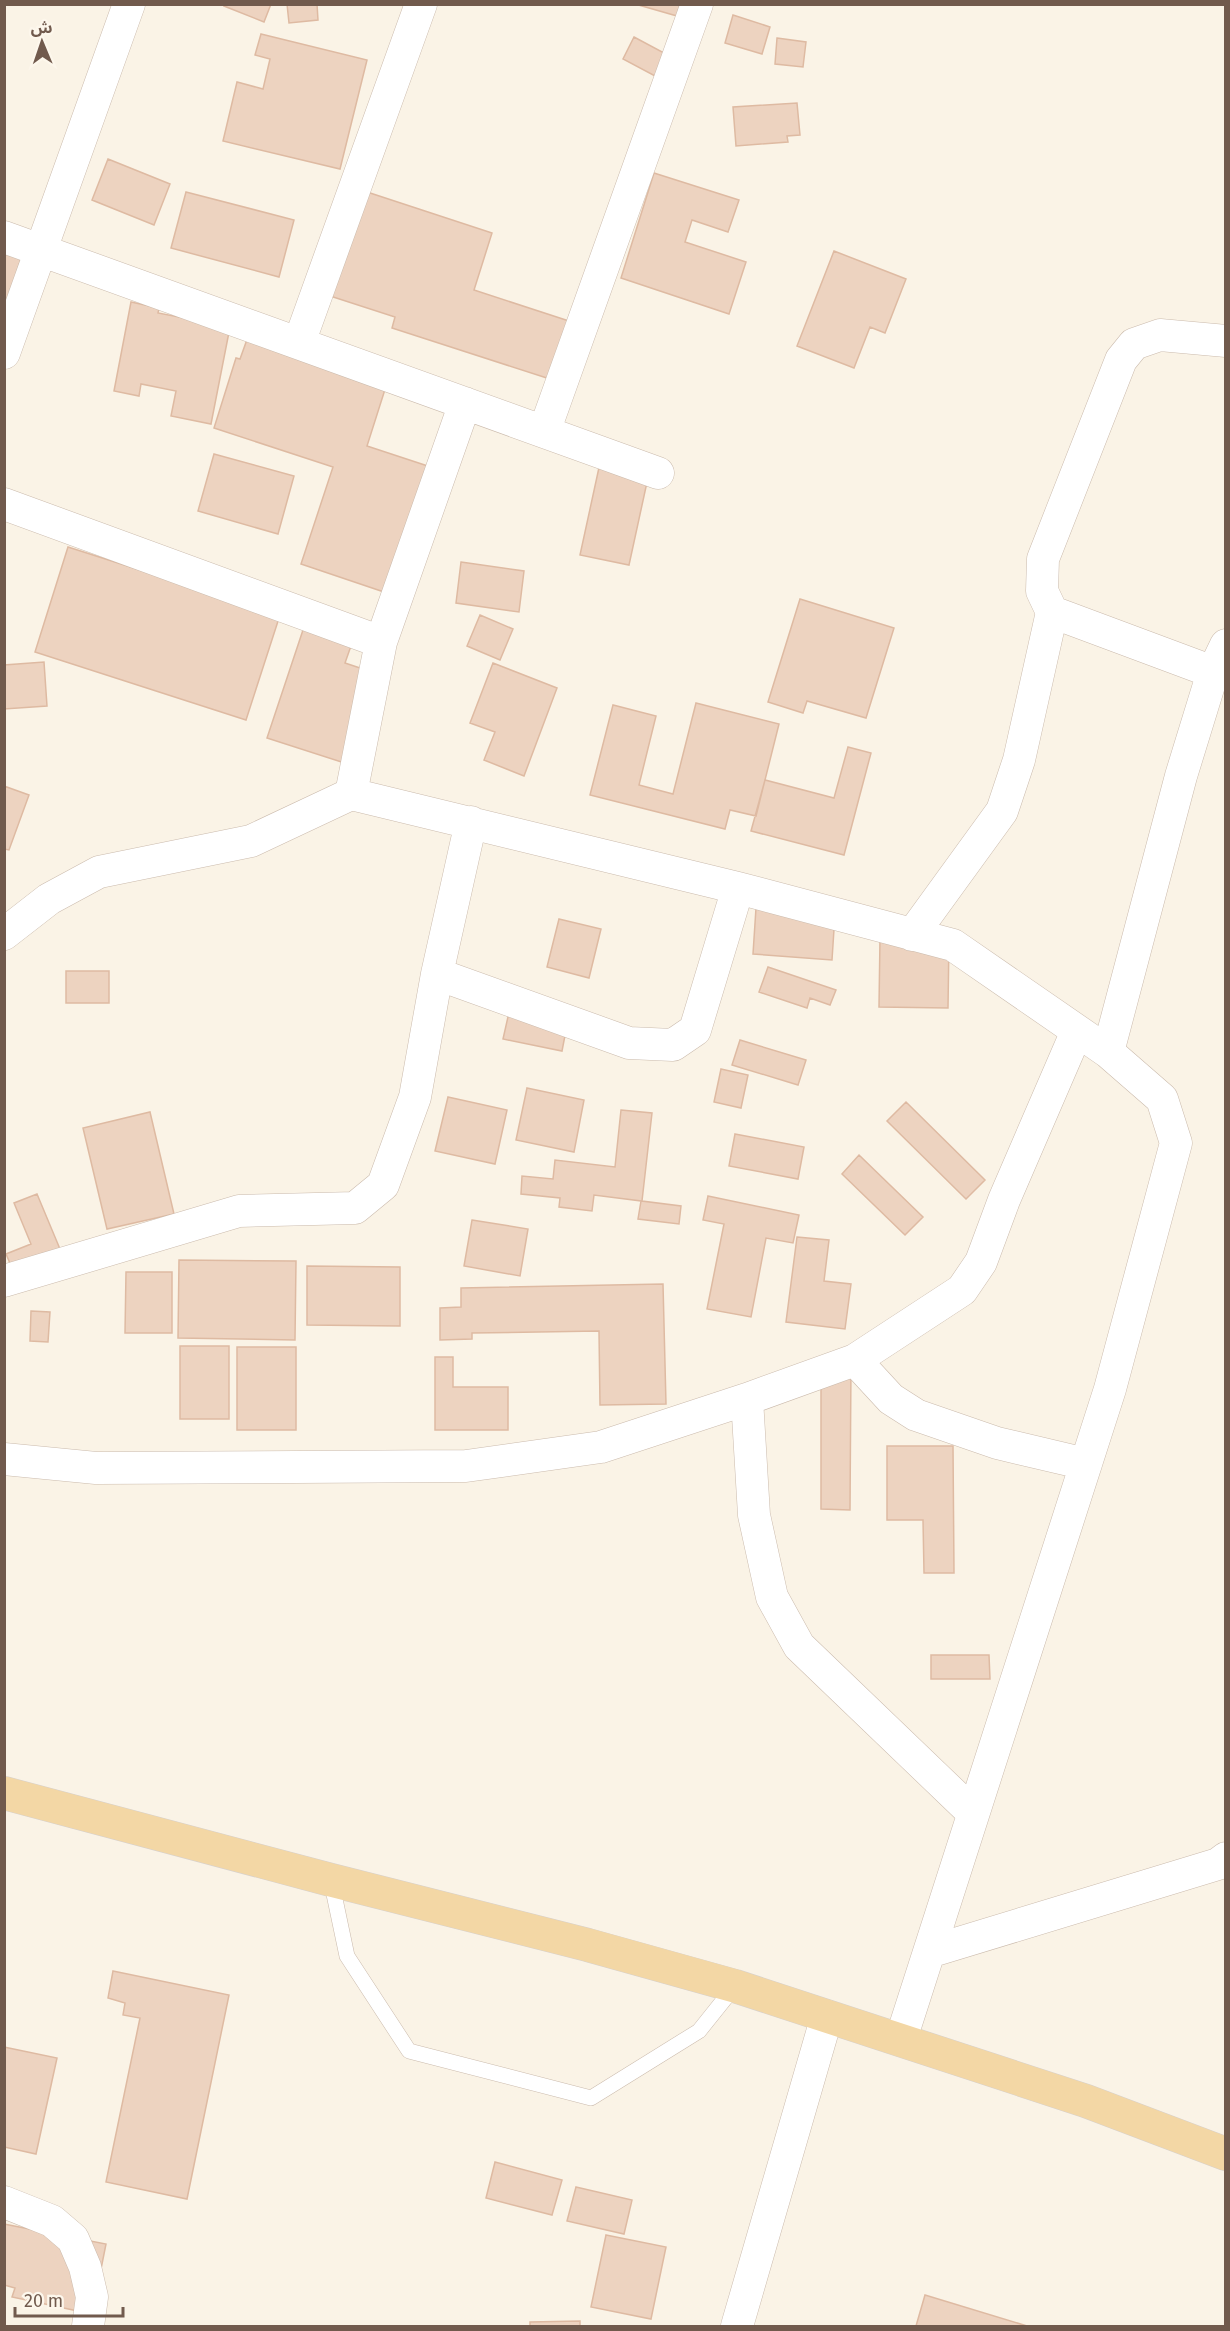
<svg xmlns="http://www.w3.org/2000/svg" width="1230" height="2331" font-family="'Fira Sans','Noto Sans Arabic',sans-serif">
	<rect width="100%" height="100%" fill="#faf3e6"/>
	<path fill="#edd3c0" stroke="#debaa2" stroke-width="1.5" d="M225,4H271L264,22L224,6Z
		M287,4H317L318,20L289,23Z
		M635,4H680L677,16Z
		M733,15L770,27L762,54L725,43Z
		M261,34L367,60L340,169L223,141L237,82L263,89L270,59L255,55Z
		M634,37L666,54L655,76L623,59Z
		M777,38L806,42L803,67L775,64Z
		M797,103L800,135L787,136L788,142L736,146L733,107Z
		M108,159L170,184L154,225L92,200Z
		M654,173L739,200L728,232L692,220L685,242L746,262L729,314L621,278Z
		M361,190L492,233L474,290L569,321L550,379L392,328L395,317L327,295Z
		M186,192L294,220L279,277L171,248Z
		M4,250L22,255L4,317Z
		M834,251L906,279L885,333L870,327L854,368L797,346Z
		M131,302L159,308L158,313L230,327L211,424L171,416L176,391L141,384L139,396L114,391Z
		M249,334L388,380L367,446L452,474L390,594L301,564L333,467L214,428L236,358L240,359Z
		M214,454L294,476L278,534L198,511Z
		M600,463L649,473L629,565L580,555Z
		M68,547L280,615L246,720L35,652Z
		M461,562L524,571L519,612L456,603Z
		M800,599L894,628L866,718L807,701L803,713L768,702Z
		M480,615L513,629L500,660L467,646Z
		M304,627L352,643L345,663L387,677L357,767L267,738Z
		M44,662L47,706L4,709V665Z
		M493,663L557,688L524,776L484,760L495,732L470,723Z
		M696,703L779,724L756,816L730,810L725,829L590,795L613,705L656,716L639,785L673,794Z
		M848,747L871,753L844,855L751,831L765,780L834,798Z
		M4,786L29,795L9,850L4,849Z
		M756,908L835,914L832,960L753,954Z
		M559,919L601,929L589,978L547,967Z
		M880,938L949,939L948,1008L879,1007Z
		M768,967L836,990L830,1005L810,998L807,1008L759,992Z
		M66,971H109V1003H66Z
		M510,1008L568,1020L562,1051L503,1039Z
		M740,1040L806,1060L798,1085L732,1065Z
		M721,1069L748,1075L741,1108L714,1102Z
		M527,1088L584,1100L574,1152L516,1140Z
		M448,1097L507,1110L495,1164L435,1151Z
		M906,1102L985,1180L966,1199L887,1121Z
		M621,1110L652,1113L642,1201L681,1206L679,1224L638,1219L641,1201L594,1195L592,1211L559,1207L560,1198L521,1194L522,1176L553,1179L555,1160L615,1167Z
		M150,1112L174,1214L107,1229L83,1128Z
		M735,1134L804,1147L798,1179L729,1166Z
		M859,1155L923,1217L905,1235L842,1174Z
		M37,1194L60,1249L12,1268L6,1254L31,1244L14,1203Z
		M708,1196L799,1215L793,1243L766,1238L751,1317L707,1309L724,1224L703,1220Z
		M472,1220L528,1229L520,1276L464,1266Z
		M797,1237L829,1240L824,1281L851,1284L845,1329L786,1322Z
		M179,1260L296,1261L295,1340L178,1338Z
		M307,1266L400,1267V1326L307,1325Z
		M126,1272H172V1333H125Z
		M663,1284L666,1404L600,1405L599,1331L472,1333V1339L440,1340V1308L461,1307V1288Z
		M31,1311L50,1312L48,1342L30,1341Z
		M180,1346H229V1419H180Z
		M237,1347H296V1430H237Z
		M435,1357H453V1387H508V1430H435Z
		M821,1364H851L850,1510L821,1509Z
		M887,1446H953L954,1573H924L923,1520H887Z
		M931,1655H989L990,1679H931Z
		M113,1971L229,1995L187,2199L106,2182L140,2018L123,2015L125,2003L108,1998Z
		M4,2047L57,2058L36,2154L4,2147Z
		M495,2162L562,2180L552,2215L486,2198Z
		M576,2187L632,2200L624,2234L567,2221Z
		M4,2224L106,2244L92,2314L12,2297L15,2288L4,2285Z
		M606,2235L666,2247L651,2319L591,2307Z
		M925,2295L1027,2326H916Z
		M580,2321V2326H530V2322Z"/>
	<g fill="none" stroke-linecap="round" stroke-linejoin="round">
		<g stroke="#cbbbad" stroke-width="16">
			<path id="service" d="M331,1880L347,1956L409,2051L591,2098L699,2031L735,1986"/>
		</g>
		<g stroke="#cbbbad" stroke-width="33">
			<path id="minor" d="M4,237L658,473
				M299,343L421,4
				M4,353L129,4
				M465,403L381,642L351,794L738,888L953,945L1108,1052L1162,1099L1176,1143L1110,1389L901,2039
				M544,432L697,4
				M4,504L381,642
				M1213,672L1052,612L1042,591L1043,559L1121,360L1134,344L1160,335L1226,341
				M4,934L49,899L99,872L251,841L351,794
				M912,935L1002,811L1019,760L1052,612
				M437,974L629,1043L673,1045L695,1030L738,888
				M1108,1052L1181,776L1213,672L1226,645
				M4,1281L239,1211L355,1208L383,1185L415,1097L437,974L471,822
				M855,1360L891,1399L916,1415L997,1443L1086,1464
				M747,1399L754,1515L772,1597L799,1646L973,1813
				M4,1459L96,1468L466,1466L601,1447L747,1399L855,1360L962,1290L981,1262L1004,1200L1077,1031
				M929,1952L1218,1864L1226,1858
				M4,2202L52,2221L73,2239L85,2267L92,2297L88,2326
				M737,2326L827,2016"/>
		</g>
		<g stroke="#d7d1cd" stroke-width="34">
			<path id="primary" d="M4,1793L331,1880L588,1945L735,1986L1086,2101L1226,2154"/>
		</g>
		<use href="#service" stroke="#fff" stroke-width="15"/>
		<use href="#minor" stroke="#fff" stroke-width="32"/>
		<use href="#primary" stroke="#f3d7a5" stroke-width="33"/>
	</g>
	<rect width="1230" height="2331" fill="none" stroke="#715a4d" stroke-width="12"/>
	<g transform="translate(42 42) rotate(358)" stroke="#fdf7ec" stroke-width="4.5" paint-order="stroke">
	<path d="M0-4.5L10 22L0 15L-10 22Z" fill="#715a4d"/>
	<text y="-9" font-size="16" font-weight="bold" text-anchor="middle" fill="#715a4d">ش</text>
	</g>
	<path d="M15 2307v9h108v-9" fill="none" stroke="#715a4d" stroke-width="3"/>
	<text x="24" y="2307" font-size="18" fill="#715a4d" stroke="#fdf7ec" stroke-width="4.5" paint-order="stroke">20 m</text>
</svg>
